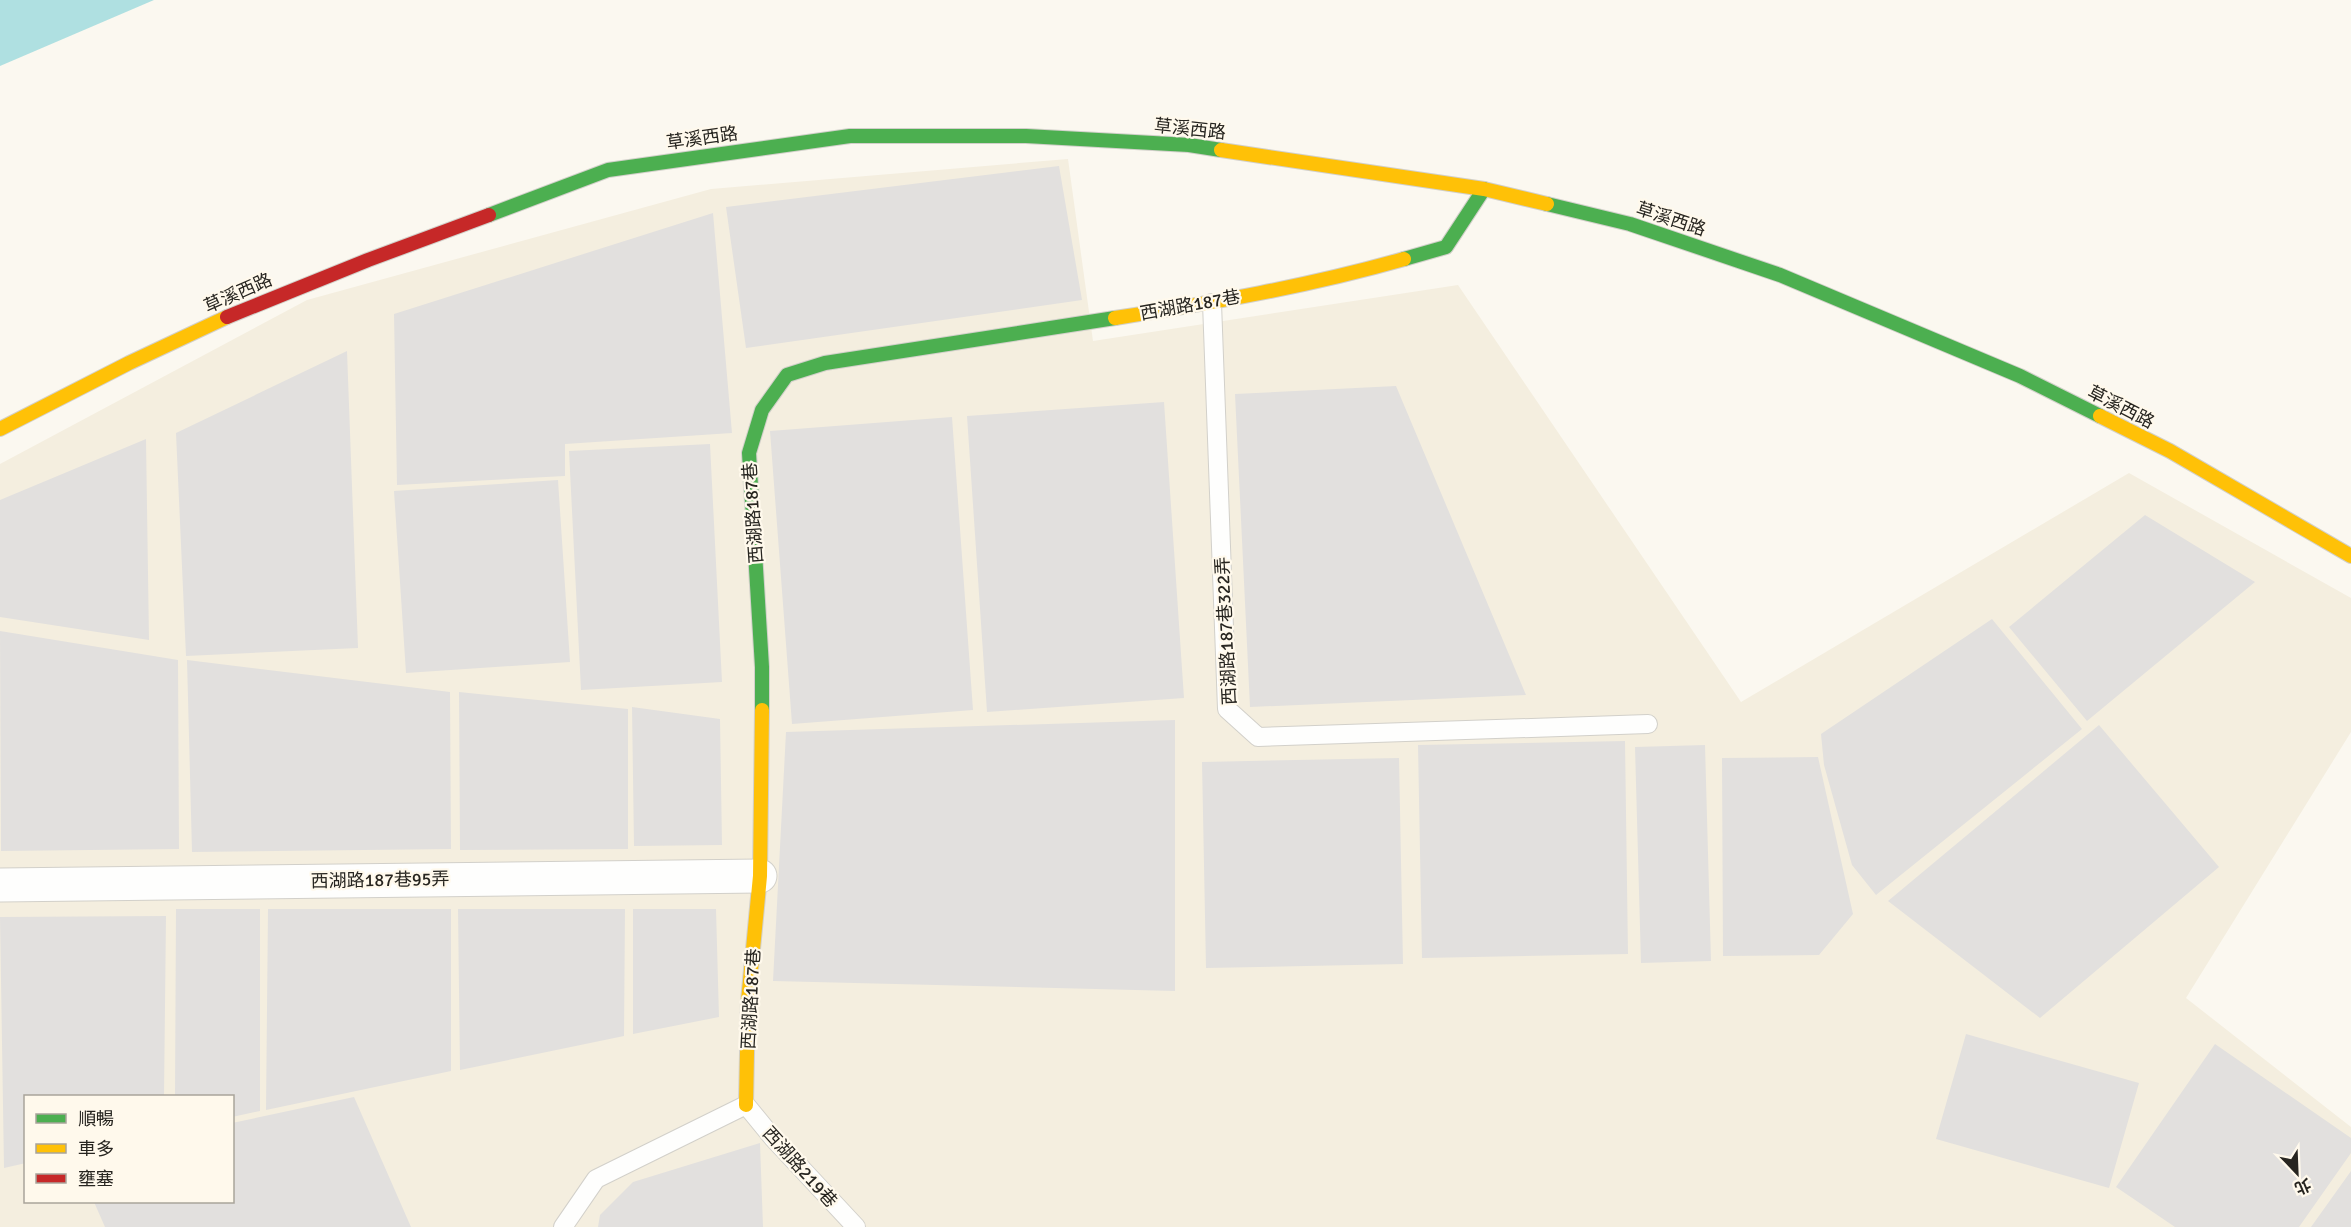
<svg xmlns="http://www.w3.org/2000/svg" width="2351" height="1227" font-family="Signika,'Noto Sans TC',sans-serif">
	<rect width="100%" height="100%" fill="#fbf8f0"/>
	<path fill="#f4eedf" fill-rule="evenodd" d="M1068,159L1093,341L1458,285L1741,702L2129,473L2351,598V732L2186,998L2351,1127V1227H0V464L307,300L711,189ZM26,1096H232V1202H26Z"/>
	<path fill="#afe0e1" d="M0,0H154L0,66Z"/>
	<path fill="#e2e0de" d="M1059,166L1082,300L746,348L726,207Z
		M713,213L732,433L565,444V476L397,485L394,314Z
		M347,351L358,648L186,656L176,433Z
		M1396,386L1526,695L1250,707L1235,394Z
		M1164,402L1184,698L987,712L967,416Z
		M952,417L973,710L792,724L770,431Z
		M146,439L149,640L0,617V500Z
		M710,444L722,682L581,690L569,451Z
		M558,480L570,662L406,673L394,491Z
		M2145,515L2255,582L2087,721L2009,627Z
		M1992,619L2082,729L1876,895L1852,865L1824,765L1821,734Z
		M0,631L178,660L179,849L1,851Z
		M187,660L450,692L451,849L192,852Z
		M459,692L628,709V849L460,850Z
		M632,707L720,719L722,845L634,846Z
		M1175,720V991L773,981L786,732Z
		M2099,725L2219,867L2040,1018L1888,901Z
		M1625,741L1628,954L1422,958L1418,745Z
		M1705,745L1711,961L1641,963L1635,747Z
		M1818,757L1853,914L1819,955L1723,956L1722,758Z
		M1399,758L1403,964L1206,968L1202,762Z
		M176,909H260V1111L232,1117V1096H175Z
		M268,909H451V1071L266,1110Z
		M458,909H625L624,1036L460,1070Z
		M633,909H716L719,1017L633,1034Z
		M166,916L164,1096H26V1163L4,1168L0,917Z
		M1966,1034L2139,1083L2109,1188L1936,1139Z
		M2215,1044L2351,1138V1153L2299,1227H2175L2116,1187Z
		M354,1097L411,1227H105L94,1202H232V1123Z
		M760,1143L763,1227H598L600,1215L633,1182Z
		M2351,1171V1227H2311Z"/>
	<g fill="none" stroke-linecap="round" stroke-linejoin="round">
		<g stroke="#d2d0ca" stroke-width="20">
			<path id="lane" d="M1212,303L1227,709L1258,737L1648,724
				M563,1227L596,1179L746,1105L773,1138L856,1227"/>
		</g>
		<g stroke="#d2d0ca" stroke-width="35">
			<path id="street" d="M0,885L760,876"/>
		</g>
		<g stroke="#d2d0ca" stroke-width="16">
			<path id="fast" d="M1547,204L1630,224L1780,275L2020,376L2100,416
				M489,215L608,170L850,136H1026L1189,145L1221,150
				M1404,259L1446,247L1484,189
				M762,710V667L749,453L762,410L787,375L825,363L1115,318"/>
		</g>
		<g stroke="#d2d0ca" stroke-width="16">
			<path id="slow" d="M1221,150L1484,189L1547,204
				M1115,318C1212,303 1309,286 1404,259
				M2100,416L2170,451L2351,556
				M0,429L129,363L227,317
				M746,1105L748,1001L760,876L762,710"/>
		</g>
		<g stroke="#d2d0ca" stroke-width="16">
			<path id="jam" d="M227,317L368,260L489,215"/>
		</g>
		<use href="#lane" stroke="#fefefd" stroke-width="18"/>
		<use href="#street" stroke="#fefefd" stroke-width="33"/>
		<use href="#fast" stroke="#4caf50" stroke-width="14"/>
		<use href="#slow" stroke="#ffc107" stroke-width="14"/>
		<use href="#jam" stroke="#c62828" stroke-width="14"/>
	</g>
	<g text-anchor="middle" stroke-width="4.5" stroke-linejoin="round" paint-order="stroke">
		<g font-size="18" fill="#272520" stroke="#fff9ec">
			<text transform="translate(1190 129) rotate(6)" y="6">草溪西路</text>
			<text transform="translate(702 138) rotate(-8)" y="6">草溪西路</text>
			<text transform="translate(1671 219) rotate(18)" y="6">草溪西路</text>
			<text transform="translate(238 293) rotate(-24)" y="6">草溪西路</text>
			<text transform="translate(1190 305) rotate(-10)" y="6">西湖路187巷</text>
			<text transform="translate(2121 407) rotate(27)" y="6">草溪西路</text>
			<text transform="translate(753 513) rotate(-94)" y="6">西湖路187巷</text>
			<text transform="translate(1226 631) rotate(-93)" y="6">西湖路187巷322弄</text>
			<text transform="translate(380 880) rotate(-1)" y="6">西湖路187巷95弄</text>
			<text transform="translate(751 999) rotate(-87)" y="6">西湖路187巷</text>
			<text transform="translate(800 1167) rotate(48)" y="6">西湖路219巷</text>
		</g>
	</g>
	<rect x="24" y="1095" width="210" height="108" fill="#fff9ec" stroke="#a9a49a" stroke-width="1.5"/>
	<rect x="36" y="1114" width="30" height="9" fill="#4caf50" stroke="#a9a49a" stroke-width="1.5"/>
	<text x="78" y="1125" font-size="18" fill="#272520">順暢</text>
	<rect x="36" y="1144" width="30" height="9" fill="#ffc107" stroke="#a9a49a" stroke-width="1.5"/>
	<text x="78" y="1155" font-size="18" fill="#272520">車多</text>
	<rect x="36" y="1174" width="30" height="9" fill="#c62828" stroke="#a9a49a" stroke-width="1.5"/>
	<text x="78" y="1185" font-size="18" fill="#272520">壅塞</text>
	<g transform="translate(2297 1173) rotate(157)" stroke="#fff9ec" stroke-width="4.5" paint-order="stroke">
	<path d="M0-4.5L10 22L0 15L-10 22Z" fill="#272520"/>
	<text y="-9" font-size="16" font-weight="bold" text-anchor="middle" fill="#272520">北</text>
	</g>
</svg>
